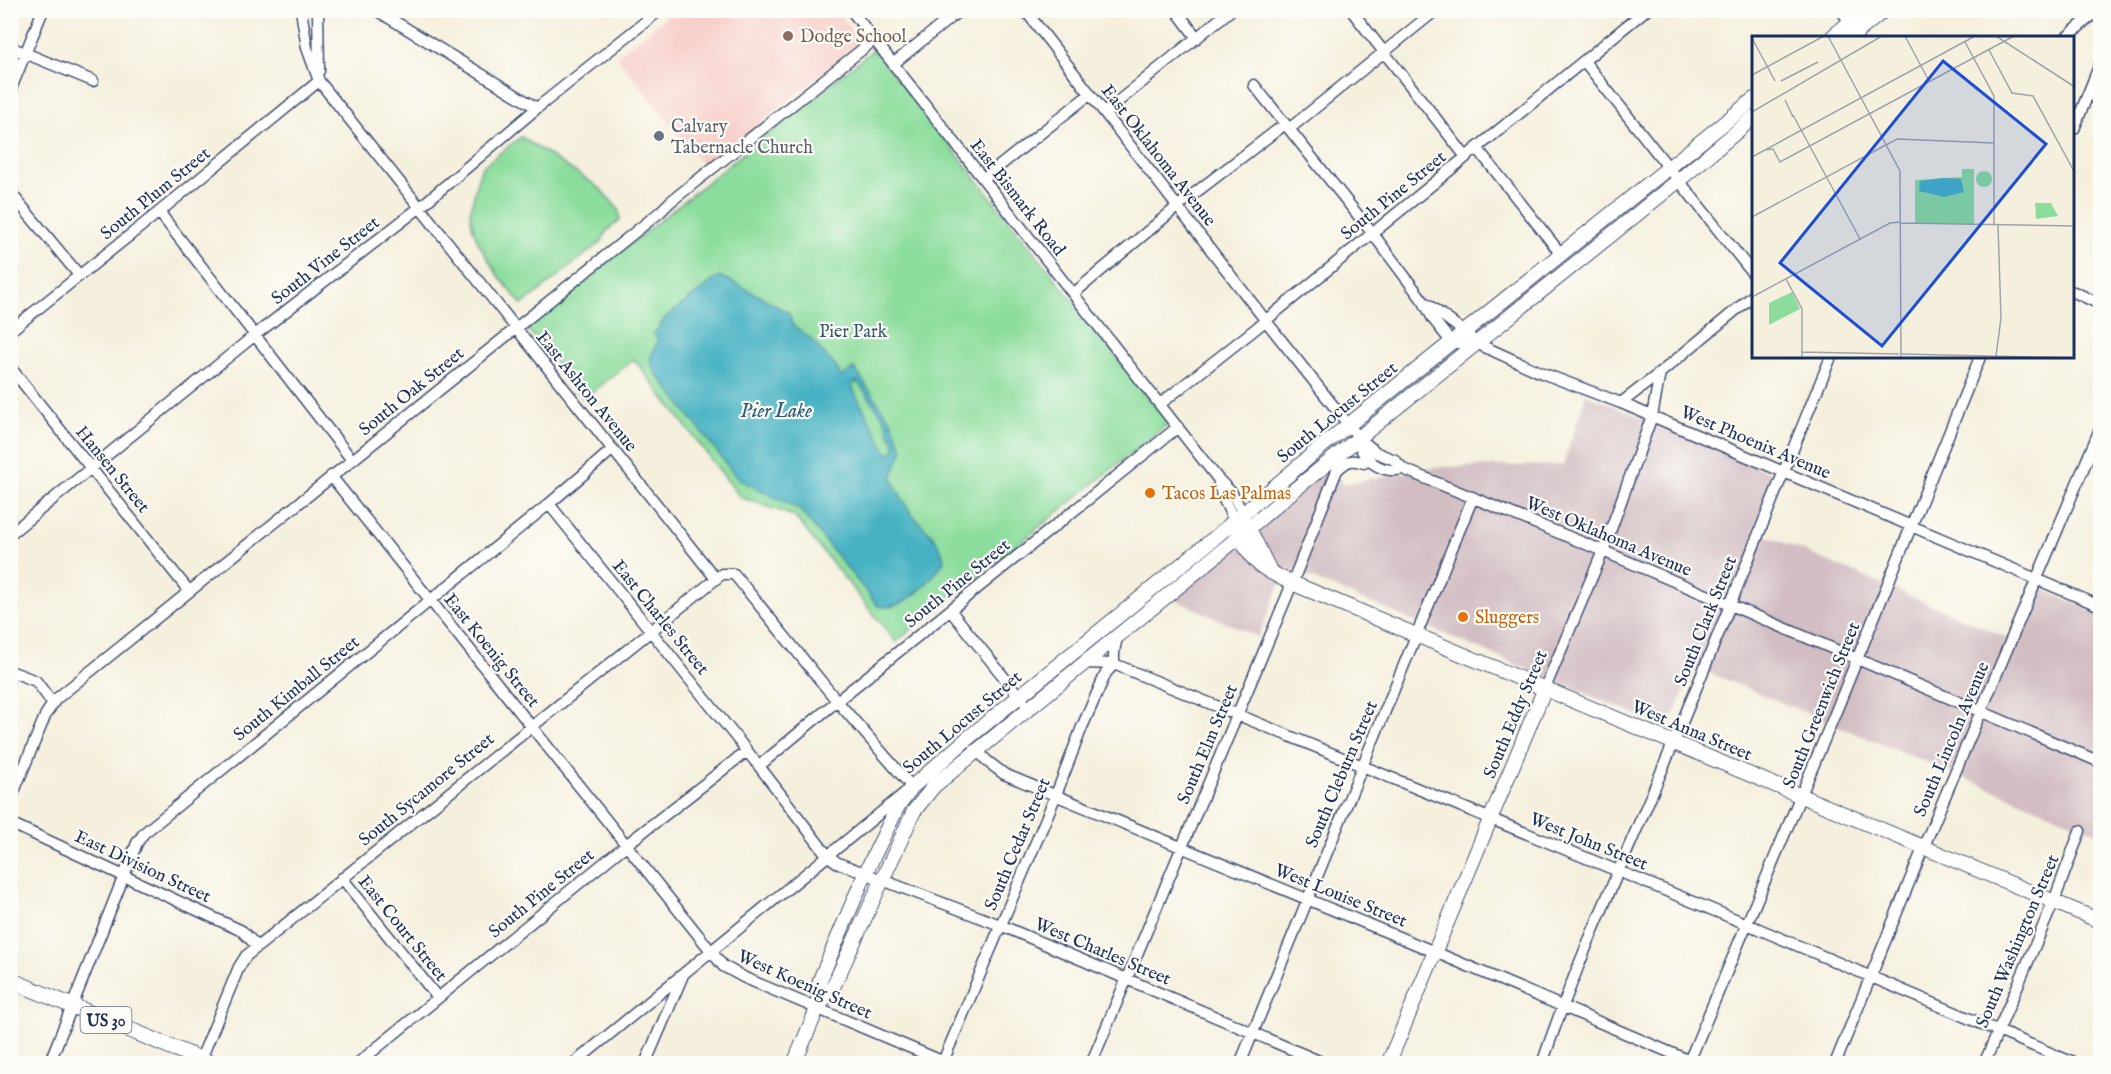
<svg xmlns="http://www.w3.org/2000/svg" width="2111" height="1074" font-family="'IM FELL English',serif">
	<rect width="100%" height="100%" fill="#fdfcf7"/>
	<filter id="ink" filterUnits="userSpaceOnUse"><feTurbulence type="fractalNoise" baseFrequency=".0167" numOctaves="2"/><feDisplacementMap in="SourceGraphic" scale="12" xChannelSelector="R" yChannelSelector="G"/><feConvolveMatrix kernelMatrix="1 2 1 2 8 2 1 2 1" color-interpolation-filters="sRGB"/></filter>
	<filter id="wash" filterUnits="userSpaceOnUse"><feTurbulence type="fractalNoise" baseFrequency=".008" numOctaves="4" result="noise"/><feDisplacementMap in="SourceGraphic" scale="24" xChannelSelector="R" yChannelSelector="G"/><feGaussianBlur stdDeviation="1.35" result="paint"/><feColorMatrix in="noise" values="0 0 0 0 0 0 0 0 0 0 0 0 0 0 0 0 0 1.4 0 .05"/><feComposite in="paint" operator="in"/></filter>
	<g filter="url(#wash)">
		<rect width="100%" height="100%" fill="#f5f0dd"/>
		<path fill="#f7d0ca" d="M673,11H837L861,42L705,168L617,56Z"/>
		<path fill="#d2bec2" d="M1586,394L1776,475L1754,530L2018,642L2039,587L2100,615V834L1695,667L1668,728L1287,568L1258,637L1158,592L1315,462L1344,484L1437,467L1563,465Z"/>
		<path fill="#8cdd9d" stroke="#54867e" stroke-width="1.5" d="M874,49L1169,423L896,642L794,516L740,497L634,359L584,399L526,327Z
			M521,137L600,188L619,210L620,220L606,232L602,241L522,305L497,274L479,244L473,229L470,213L477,181L482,167Z"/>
		<path fill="#46b2c3" stroke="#307090" stroke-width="1.5" fill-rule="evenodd" d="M719,276C744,287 766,299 789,313L792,324L811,339L837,368L841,377L854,368L891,421L903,449L892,477C895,487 901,497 907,507C919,527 941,535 944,561C931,581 903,613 878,606L799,509L738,479L653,369L650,359L658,339L654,334L665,318ZM857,381L884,418L896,448L890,454L886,451L856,395L852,386Z"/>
	</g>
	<g filter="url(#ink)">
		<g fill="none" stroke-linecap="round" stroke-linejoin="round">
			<g stroke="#3c4c71" stroke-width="13">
				<path id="minor" d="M301,10L307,48L319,81L716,579
					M318,10L319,71
					M376,10L537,108
					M851,10L1218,479L1232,493L1242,512
					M1025,10L1266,321L1359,438L1377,453L1395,460L1403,469L1603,551L2100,762
					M1176,10L1197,38
					M1351,10L1466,157
					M1841,10L1850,22
					M2066,38L2098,10
					M10,47L93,81
					M1584,61L1754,275
					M893,64L960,10
					M1254,85L1373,234L1424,302L1433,319L1452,343H1476L1542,373L1621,403L2100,606
					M10,91L43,10
					M1105,112L1231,10
					M1289,129L1436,10
					M2074,129L2100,64
					M1477,148L1561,254
					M983,179L1090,94
					M10,192L79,275
					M159,212L352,460
					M2074,292L2100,304
					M1073,294L1178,206L1285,124
					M1427,304L1470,336
					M10,331L159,212L319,81
					M10,367L189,591
					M1621,403L1660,373
					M1160,404L1254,330L1646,10
					M1359,438C1360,460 1382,474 1403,469
					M331,476L723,966L745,978L949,1064
					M1218,479L1222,496L1234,520
					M549,504L759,766L827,855L838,863L1000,925L1326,1064
					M10,534L255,335L419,208L537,108L660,10
					M950,610L1023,701
					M1085,663L1114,664L1747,924L2076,1064
					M10,671L36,681L53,704
					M1545,688L1603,551L1652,416L1660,373L1754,295
					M977,750L987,761L1004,774L1435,952L1697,1064
					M759,766L837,701L1178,427
					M10,801L46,714L56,699L660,212L670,202L874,40
					M10,823L242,931L257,946
					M342,878L438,998
					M201,1059L239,967L246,956L722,574H734L837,701L912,787L573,1064
					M49,1064L137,843L144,833L549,504L613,449
					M357,1064L626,845L747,751
					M645,1064L683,975
					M942,1064L1056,795L1082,727L1106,673L1114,664V652L1117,637
					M1091,1064L1287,596L1337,470C1347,461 1351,458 1364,463L1369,459
					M1240,1064L1473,497
					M1542,1064C1579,954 1629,850 1673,744C1727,616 1777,485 1831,357
					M1688,1064L1832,721L1980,357
					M1835,1064L1924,846L2100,429
					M1984,1064L2054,901L2080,831"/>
			</g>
			<g stroke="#3c4c71" stroke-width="16">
				<path id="major" d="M1831,38L1864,10
					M1850,38L1884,10
					M1246,523L1270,571
					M1237,528C1249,562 1262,569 1292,583L2100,921
					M817,1006L820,980L865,874L899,804L912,787L968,738L1212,540L1321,447L1754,99
					M794,1064L817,1009L833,987L914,811L934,786L1234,541L1283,499L1678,181L1754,117
					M1388,1064L1545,688"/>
			</g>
			<g stroke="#3c4c71" stroke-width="17">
				<path id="highway" d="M10,980L212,1064"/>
			</g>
			<use href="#minor" stroke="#fff" stroke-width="10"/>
			<use href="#major" stroke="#fff" stroke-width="14"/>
			<use href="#highway" stroke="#fff" stroke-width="15"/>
		</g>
	</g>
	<circle fill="#8d6e63" stroke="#fdfcf7" stroke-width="2" cx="788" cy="36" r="6"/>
	<circle fill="#6b7280" stroke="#fdfcf7" stroke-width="2" cx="659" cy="136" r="6"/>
	<g fill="#e8710a" stroke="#fdfcf7" stroke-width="2">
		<circle cx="1150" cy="493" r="6"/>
		<circle cx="1463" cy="617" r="6"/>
	</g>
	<g text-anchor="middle" stroke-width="4.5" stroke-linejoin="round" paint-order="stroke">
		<rect fill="#fdfcf7" stroke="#5f6c8c" stroke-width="1.5" x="80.5" y="1007" width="51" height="26" rx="4.5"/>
		<g font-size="16" font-weight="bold" fill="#1b2f5e">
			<text x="106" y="1026">US 30</text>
		</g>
		<g font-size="18" fill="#785e54" stroke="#fdfcf7" text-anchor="start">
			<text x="800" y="42">Dodge School</text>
		</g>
		<g font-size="18" fill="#5b616d" stroke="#fdfcf7" text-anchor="start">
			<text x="671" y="132">Calvary<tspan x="671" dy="21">Tabernacle Church</tspan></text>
		</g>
		<g font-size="18" fill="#1b2f5e" stroke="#fdfcf7">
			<text transform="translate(1159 155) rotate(52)" y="6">East Oklahoma Avenue</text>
			<text transform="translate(155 193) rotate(-39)" y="6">South Plum Street</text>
			<text transform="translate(1393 195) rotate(-39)" y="6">South Pine Street</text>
			<text transform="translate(1018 197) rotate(52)" y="6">East Bismark Road</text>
			<text transform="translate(325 260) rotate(-38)" y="6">South Vine Street</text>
			<text transform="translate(411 391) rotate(-39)" y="6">South Oak Street</text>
			<text transform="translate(587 391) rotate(51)" y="6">East Ashton Avenue</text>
			<text transform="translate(1337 412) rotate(-39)" y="6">South Locust Street</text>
			<text transform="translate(1756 442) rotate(23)" y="6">West Phoenix Avenue</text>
			<text transform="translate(113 469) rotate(51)" y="6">Hansen Street</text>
			<text transform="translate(1609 536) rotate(23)" y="6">West Oklahoma Avenue</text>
			<text transform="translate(957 583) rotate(-39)" y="6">South Pine Street</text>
			<text transform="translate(661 617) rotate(51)" y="6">East Charles Street</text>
			<text transform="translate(1705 621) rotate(-68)" y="6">South Clark Street</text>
			<text transform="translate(492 650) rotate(51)" y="6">East Koenig Street</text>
			<text transform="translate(296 688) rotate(-39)" y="6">South Kimball Street</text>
			<text transform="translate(1821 705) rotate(-68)" y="6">South Greenwich Street</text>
			<text transform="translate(1515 714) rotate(-67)" y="6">South Eddy Street</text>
			<text transform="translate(962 722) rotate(-40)" y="6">South Locust Street</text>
			<text transform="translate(1692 730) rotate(23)" y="6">West Anna Street</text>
			<text transform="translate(1951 739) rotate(-67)" y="6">South Lincoln Avenue</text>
			<text transform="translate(1207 744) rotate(-67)" y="6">South Elm Street</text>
			<text transform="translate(1341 774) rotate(-67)" y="6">South Cleburn Street</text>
			<text transform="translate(426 789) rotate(-39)" y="6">South Sycamore Street</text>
			<text transform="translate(1589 841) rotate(22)" y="6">West John Street</text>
			<text transform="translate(1017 844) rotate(-67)" y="6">South Cedar Street</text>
			<text transform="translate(143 866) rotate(25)" y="6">East Division Street</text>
			<text transform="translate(541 893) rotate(-39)" y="6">South Pine Street</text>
			<text transform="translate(1341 895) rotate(22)" y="6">West Louise Street</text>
			<text transform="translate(403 928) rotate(51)" y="6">East Court Street</text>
			<text transform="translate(2017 941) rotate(-67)" y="6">South Washington Street</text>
			<text transform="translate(1103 951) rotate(23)" y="6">West Charles Street</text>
			<text transform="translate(805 984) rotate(24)" y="6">West Koenig Street</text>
		</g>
		<g font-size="18" fill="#375a6e" stroke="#fdfcf7">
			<text x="853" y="337">Pier Park</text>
		</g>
		<g font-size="18" fill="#c56008" stroke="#fdfcf7" text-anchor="start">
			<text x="1162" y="499">Tacos Las Palmas</text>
			<text x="1475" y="623">Sluggers</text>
		</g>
		<g font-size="20" font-style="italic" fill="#2a5d81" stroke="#fdfcf7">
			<text x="776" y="417">Pier Lake</text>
		</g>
	</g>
	<g transform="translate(1752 36)">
		<rect width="322" height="322" fill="#f5f0dd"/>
		<path d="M210,133H222V188L163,187V144L210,141ZM224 143a8 8 0 1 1 16 0a8 8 0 1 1-16 0ZM283,167H299L306,180L284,183ZM40,256L48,273L17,289V267Z" fill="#8cdd9d"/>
		<path d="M191,142L209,143L212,156L193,161L167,155L168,145Z" fill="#46b2c3"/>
		<path fill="none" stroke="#9ea3aa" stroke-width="1.5" d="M76,0L148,135L149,322M153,0L177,45M244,0L323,51M0,2L23,45M213,6L242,60V189M237,14L260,57L281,60L323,137M0,39L72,0M29,45L66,26M33,64L41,81M0,76L130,0M41,79L108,203M13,114L21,113L28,126L262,0M0,121L223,0M0,181L145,103L242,107M149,187L323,190M34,243L50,273V322M0,261L138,187L149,186M50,316L147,318M148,318L323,322M244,320L249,282L246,189"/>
		<path fill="#1d4ed8" fill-opacity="0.15" stroke="#1d4ed8" stroke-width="3" d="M191,25L294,108L130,310L28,227Z"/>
		<rect width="322" height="322" fill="none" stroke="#1b2f5e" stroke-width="3"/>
	</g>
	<rect width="2111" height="1074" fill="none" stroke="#fdfcf7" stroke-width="36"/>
</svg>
